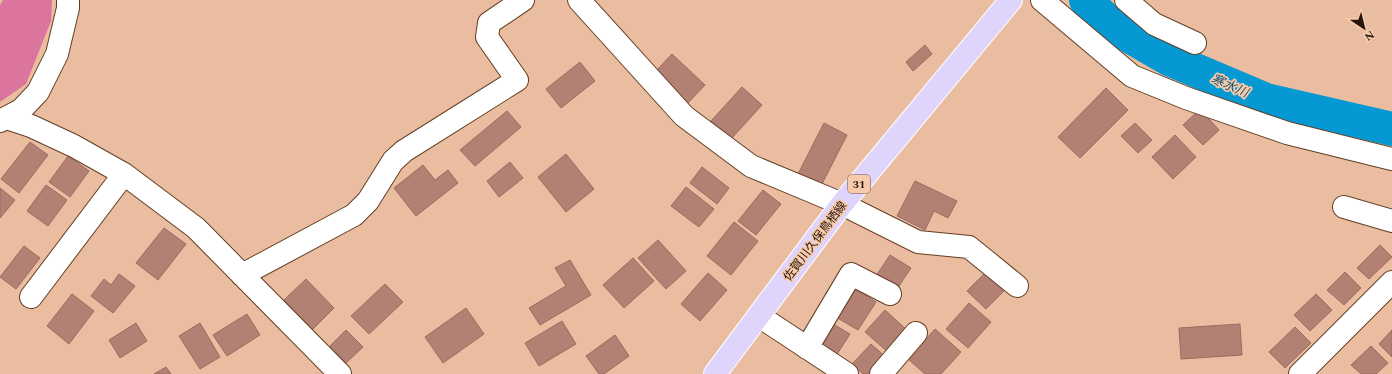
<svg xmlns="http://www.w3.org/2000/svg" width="1392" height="374" font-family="Spectral,'Noto Sans JP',serif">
	<rect width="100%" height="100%" fill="#eabda0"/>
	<path fill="#db759e" d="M3,0H52L51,21L26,84L0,102V5Z"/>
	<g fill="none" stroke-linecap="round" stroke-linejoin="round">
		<path stroke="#0698d3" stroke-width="34" d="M1086,0L1112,26L1169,59L1266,100L1392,129"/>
	</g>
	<path fill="#b38174" stroke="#9b6b5e" d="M925,45L932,54L913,71L906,62Z
		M672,54L705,85L686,105L654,73Z
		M580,62L595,81L561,108L546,89Z
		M742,87L762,105L731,139L711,121Z
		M1106,88L1128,110L1080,158L1058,137Z
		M1200,109L1219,130L1203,145L1183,125Z
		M507,111L521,127L475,166L460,150Z
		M824,123L847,135L821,186L798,174Z
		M1135,123L1152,140L1138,153L1121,136Z
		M1175,135L1196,157L1173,179L1152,157Z
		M30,142L48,155L19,193L1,179Z
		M566,154L594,189L566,212L538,177Z
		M68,156L89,171L70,197L49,182Z
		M510,162L523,178L499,197L487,181Z
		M423,165L435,180L448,170L458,183L416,216L394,188Z
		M702,167L729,188L717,204L690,183Z
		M915,181L957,201L948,218L934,211L925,230L897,216Z
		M46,185L67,200L48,226L27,211Z
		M686,187L714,209L699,227L671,206Z
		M0,188L15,200L0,218Z
		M763,190L781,204L756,235L738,221Z
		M734,222L758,241L731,275L707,256Z
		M164,228L186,244L158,280L136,263Z
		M658,240L686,271L666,289L638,258Z
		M1380,245L1392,257L1369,279L1357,268Z
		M24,246L40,258L16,289L0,277Z
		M890,255L911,268L897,289L876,276Z
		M633,258L654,281L624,308L603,285Z
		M570,260L591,295L540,325L529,308L566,286L555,268Z
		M987,271L1006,289L986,309L967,291Z
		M1345,272L1361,288L1344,305L1327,290Z
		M708,273L727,290L700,321L681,304Z
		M119,274L135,286L113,313L91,296L104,279L111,285Z
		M306,279L334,308L312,330L284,300Z
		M385,284L403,302L369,334L351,316Z
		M852,287L876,302L858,330L834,316Z
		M72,294L94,311L69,344L47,326Z
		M1316,294L1332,310L1310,331L1294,315Z
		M969,303L991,322L968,348L946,329Z
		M466,308L484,334L443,363L425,337Z
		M885,310L908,331L889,353L865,332Z
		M247,314L260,335L227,356L213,335Z
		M562,321L576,344L539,366L525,343Z
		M136,323L147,341L120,358L109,340Z
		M200,323L220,357L200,369L179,336Z
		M833,324L850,334L834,359L818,348Z
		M1240,324L1242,355L1181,359L1179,328Z
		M1295,327L1311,343L1285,368L1269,352Z
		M935,329L961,352L941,374H925L908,359Z
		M346,330L363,347L346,363L330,346Z
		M1392,330V357L1379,344Z
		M615,335L629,356L604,374H599L586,356Z
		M871,344L887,358L873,374H863L852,364Z
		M1371,346L1388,363L1376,374H1361L1351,365Z
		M166,367L171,374H154Z"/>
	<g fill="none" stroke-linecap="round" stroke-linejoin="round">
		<g stroke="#643f24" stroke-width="24">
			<path id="minor" d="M579,0L684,116L751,166L842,204L918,242L969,247L1017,286
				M1042,0L1132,76L1186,98L1287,133L1392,159
				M1126,0L1154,24L1195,43
				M7,118L31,126L74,146L124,174L196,228L340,374
				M0,121L21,110L38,92L57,54L68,8V0
				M1344,207L1392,221
				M242,275L354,215L368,201L393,161L404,151L517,80L487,37L489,23L523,0
				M31,297L124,174
				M759,316L847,374
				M807,348L851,274L890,294
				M881,374L916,333
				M1300,374L1392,282"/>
		</g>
		<g stroke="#fff" stroke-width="24">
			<path id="major" d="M715,374L842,204L1011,0"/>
		</g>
		<use href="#minor" stroke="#fff" stroke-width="22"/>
		<use href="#major" stroke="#dfd5fc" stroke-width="22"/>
	</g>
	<g text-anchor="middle" stroke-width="3.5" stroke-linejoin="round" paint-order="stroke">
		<rect fill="#f7caac" stroke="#644b3b" stroke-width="1" x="848" y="175" width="22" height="18" rx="3"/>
		<g font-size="11" font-weight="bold" fill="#25150a">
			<text x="859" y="188">31</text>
		</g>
		<g font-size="12" fill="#25150a" stroke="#f7caac">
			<text transform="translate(815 241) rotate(-53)" y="4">佐賀川久保鳥栖線</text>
		</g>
		<g font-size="13" font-style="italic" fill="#145372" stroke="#f7caac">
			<text transform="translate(1230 85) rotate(23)" y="5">寒水川</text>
		</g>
	</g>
	<g transform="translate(1364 28) rotate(145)" stroke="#f7caac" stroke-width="3" paint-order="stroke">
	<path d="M0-3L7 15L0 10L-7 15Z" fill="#25150a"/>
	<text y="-6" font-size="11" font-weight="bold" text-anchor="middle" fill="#25150a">N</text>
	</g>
</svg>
